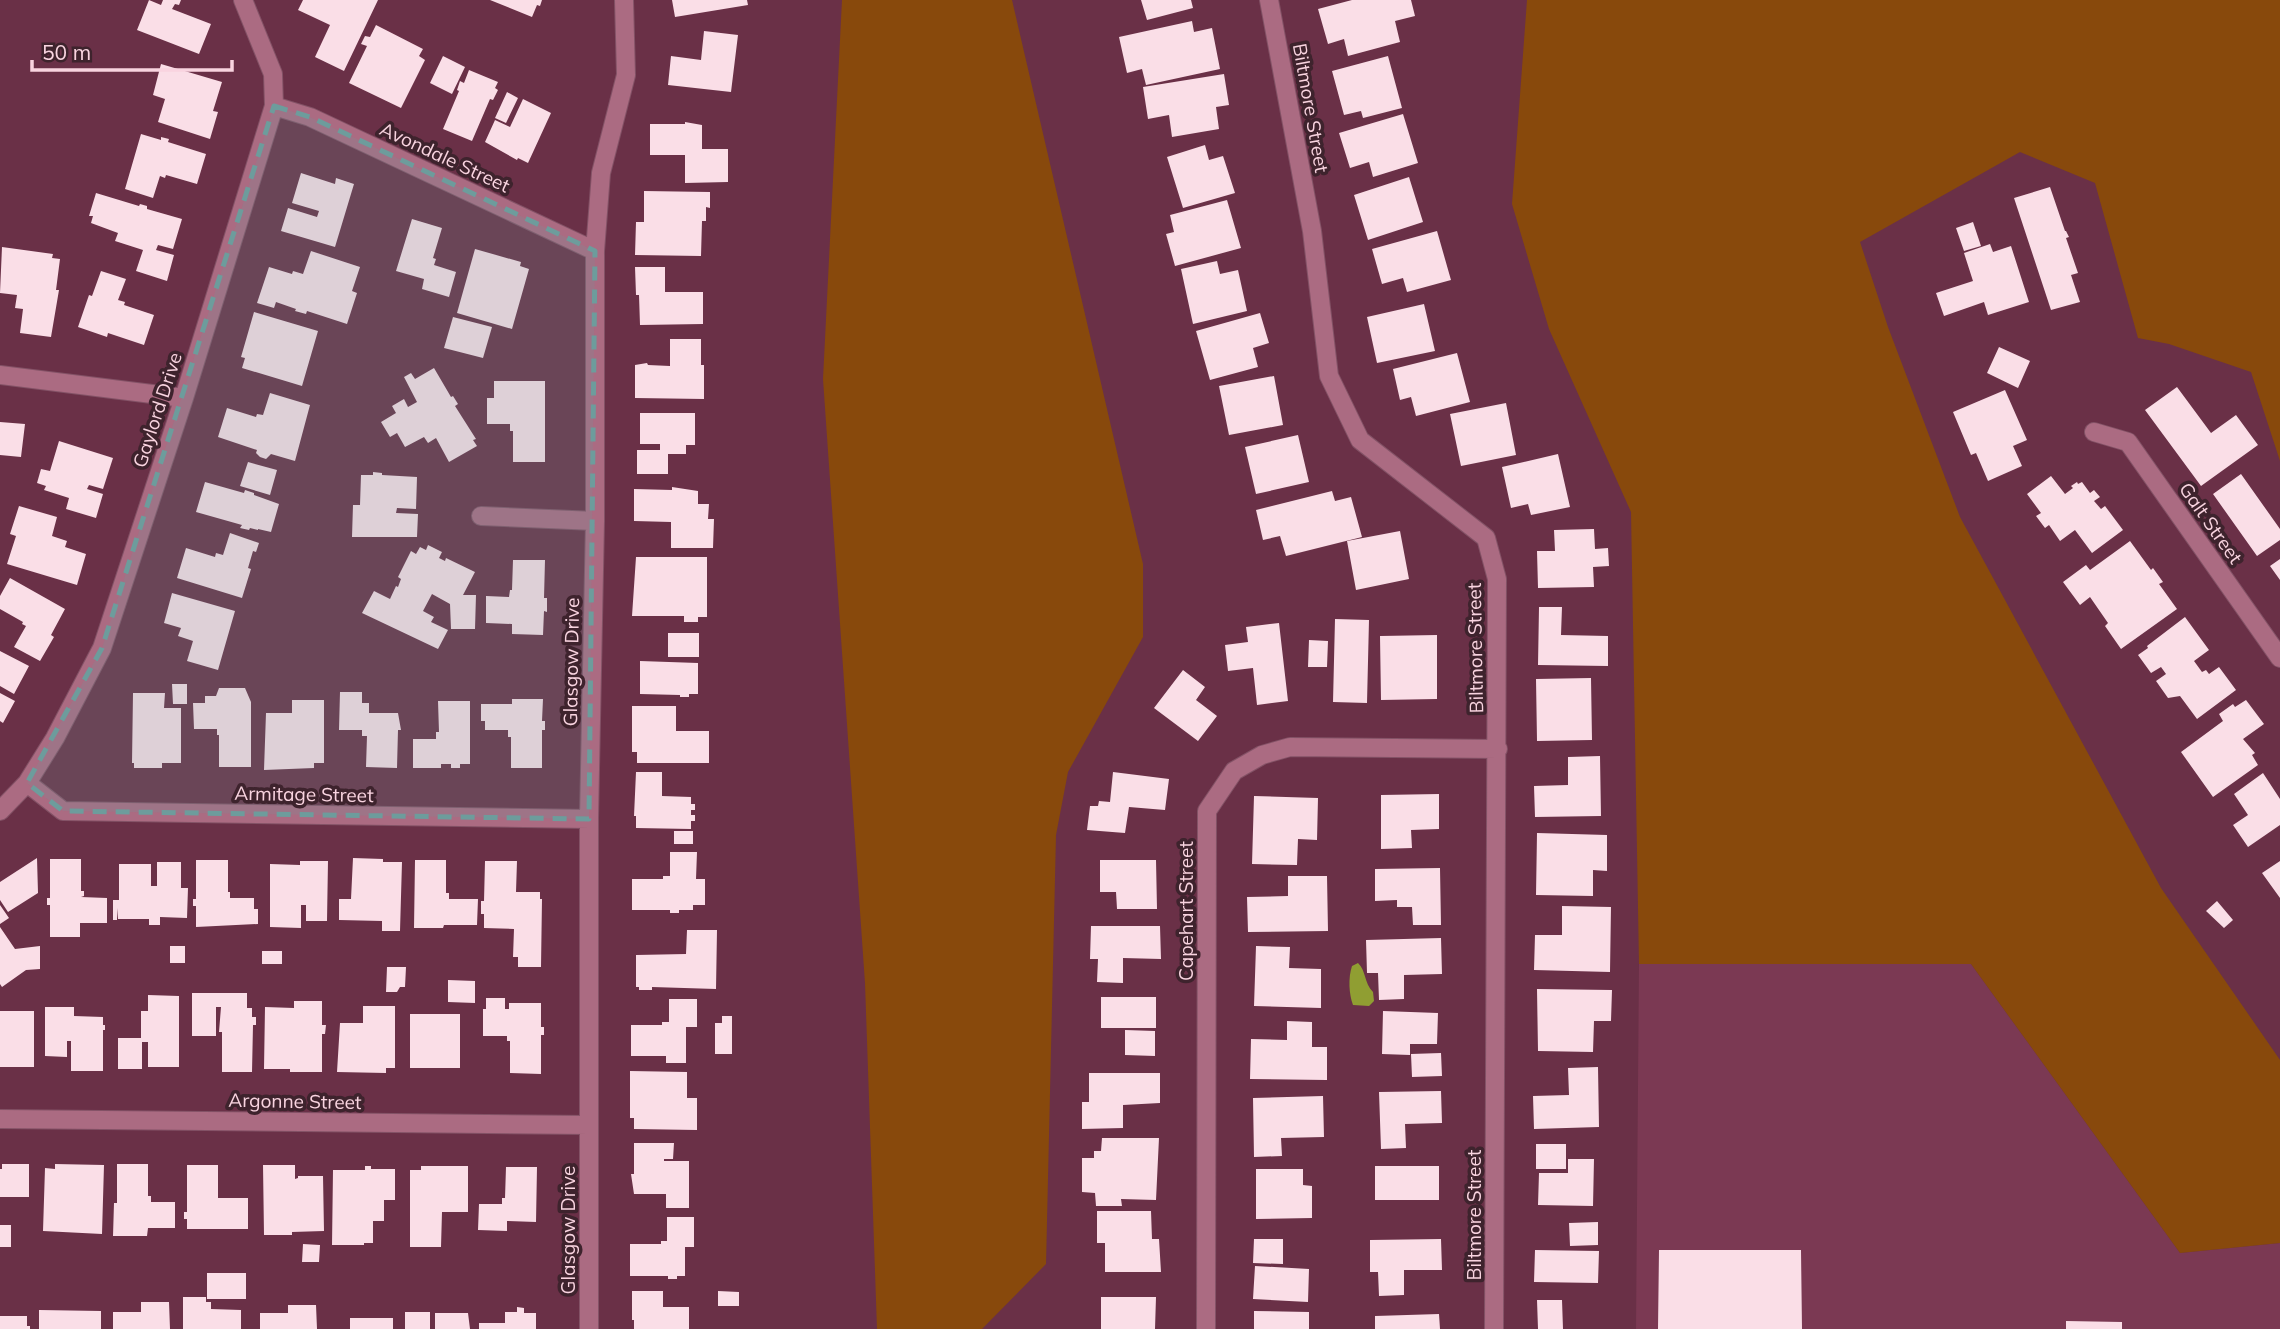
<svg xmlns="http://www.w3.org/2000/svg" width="2280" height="1329" font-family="Mulish,sans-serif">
	<rect width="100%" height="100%" fill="#6a3047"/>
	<path fill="#7b3953" d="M1639,964H1971L2180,1253L2280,1243V1329H1636Z"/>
	<path fill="#88490c" d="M842,0H1012L1143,564V637L1068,772L1056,835L1046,1264L982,1329H877L865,983L823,379Z
		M1527,0H2280V461L2251,372L2169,344L2138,338L2095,183L2020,152L1860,242L1888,327L1960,517L2161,888L2280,1060V1243L2180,1253L1971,964H1639L1631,512L1549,329L1512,204Z"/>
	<path fill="#909e32" d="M1358,963C1366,970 1364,983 1373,992L1374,1001L1369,1006L1353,1005C1349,994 1348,978 1352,966Z"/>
	<path fill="#fadee7" d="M149,0L161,5L163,0H181L179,5L175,4L172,9L211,24L199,54L137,30Z
		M303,0H378L344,71L315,57L330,25L298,10Z
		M490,0H542L540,6L537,5L532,17Z
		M672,0H747L748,5L675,17Z
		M1141,0H1191L1193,8L1147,20Z
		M1352,0H1411L1415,16L1395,21L1400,42L1348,56L1344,39L1328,44L1318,9Z
		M1192,21L1194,32L1212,28L1220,69L1146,85L1142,69L1127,73L1119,37Z
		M376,25L423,49L419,56L425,60L401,108L349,83L367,46L361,44L365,36L370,37Z
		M704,31L738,35L731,92L668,85L671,56L701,60Z
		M443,56L465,67L452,94L430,83Z
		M1388,56L1402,108L1363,118L1361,111L1344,115L1332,71Z
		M161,64L222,82L213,111L218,112L210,139L158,122L165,99L153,95Z
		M469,70L498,82L495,88L498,90L493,100L490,99L472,141L443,129L459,91L457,90L460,81L464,83Z
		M1224,74L1229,105L1216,107L1219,129L1172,137L1169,115L1148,119L1143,87Z
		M507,92L518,98L506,123L495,118Z
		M523,99L551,113L528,163L518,158L517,160L485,142L495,120L510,127Z
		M1403,114L1418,163L1373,177L1369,162L1350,168L1339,133Z
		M685,122L702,125V149H728V182L685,183V155H650V124H685Z
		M141,134L161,140V137L169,139L168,142L206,154L197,184L166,175L165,178L160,176L153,198L125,189Z
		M1205,145L1209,160L1223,156L1235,193L1183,208L1167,157Z
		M301,173L335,184L336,178L354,184L335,247L281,231L288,208L317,217L319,211L292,203Z
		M1409,177L1423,222L1368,240L1354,195Z
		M2050,187L2065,231H2066L2069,237L2066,238L2078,273L2071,275L2080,302L2051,310L2014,198Z
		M644,191L710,192V208L706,207V221H702L701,256L635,255L636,222H644Z
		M96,193L139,206L140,204L147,206V209L182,219L173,249L158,245L156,250L174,255L167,281L136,271L143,250L115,241L118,233L91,223L93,216H89Z
		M1227,200L1241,248L1175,266L1166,234L1174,232L1170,215Z
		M412,219L442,228L433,258L436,259L434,265L456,272L449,297L422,289L424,279L396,271Z
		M1973,222L1981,246L1964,251L1956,228Z
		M1437,231L1451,280L1407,292L1403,278L1382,284L1372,249Z
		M1990,244L1993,252L2011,246L2029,302L1988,315L1984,302L1944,316L1936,293L1973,281L1964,253Z
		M2,247L53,254L52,258L60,259L56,290H59L51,337L20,333L23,309L15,308L17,295L0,293Z
		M475,249L521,262L520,266L529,269L512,329L457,313Z
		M311,251L360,267L352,291L357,293L347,324L307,311L306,314L295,311L296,309L276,302L274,308L257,303L269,267L292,274L293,271L303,274Z
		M1217,261L1220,274L1238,270L1247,311L1193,324L1181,269Z
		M635,267H665V292H703V324L640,325L639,295H636Z
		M101,271L126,279L118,300L125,302L124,305L154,315L144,345L108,333L107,337L78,327L89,295L92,296Z
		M1424,304L1435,351L1377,363L1367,317Z
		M254,312L318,331L302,386L242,368L245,358L241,357Z
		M1260,313L1269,343L1253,348L1258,367L1210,380L1196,331Z
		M453,317L492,327L483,358L444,348Z
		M670,339H701V365H704V399L635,398V365L647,363L648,365L670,366Z
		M1999,347L2030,361L2018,388L1987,373Z
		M1457,353L1470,402L1416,416L1411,397L1400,400L1393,369Z
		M434,368L451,397L453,396L458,404L455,406L476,439L473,440L477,446L449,462L436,438L428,443L424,437L405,447L397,433L390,437L381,422L396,413L392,406L404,399L408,407L417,402L404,377L411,373L415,379Z
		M1274,376L1283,425L1229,435L1219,386Z
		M494,381H545V462H513V431H510V424H487V398H494Z
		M2177,387L2211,433L2236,415L2258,445L2201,486L2145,410Z
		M2005,390L2027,440L2013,446L2022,466L1988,481L1976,453L1971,455L1953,412Z
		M270,393L310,405L295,461L271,454L266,459L260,457L256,453L257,450L218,437L227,408L256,417L257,414L263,415Z
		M1506,403L1516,455L1461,466L1450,414Z
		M640,413H695V445H686V454H668V474H637V450H660V444H640Z
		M0,422L25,424L21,457L0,455Z
		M1298,435L1309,482L1256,494L1245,447Z
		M59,441L113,458L103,489L89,485L87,489L103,494L96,518L66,509L69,498L44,490L46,486L37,483L41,469L50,471Z
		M1558,454L1570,507L1531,515L1528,504L1511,508L1502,467Z
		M248,462L277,470L270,495L240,486Z
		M373,472L382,473V475L417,477L416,509L397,508L396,513L418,514L417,537H352L353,505H360L361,475H373Z
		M2241,474L2280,529V540L2257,556L2213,494Z
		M2051,476L2065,494L2073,488L2071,486L2077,482L2078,484L2082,482L2090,493L2094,490L2100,497L2094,501L2101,509L2105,506L2123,530L2092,553L2075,530L2060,541L2049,525L2045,528L2036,516L2041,513L2027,494Z
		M205,482L244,493L245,490L254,493V495L279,504L271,532L258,529V530L250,528L249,530L240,528L242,525L196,512Z
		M672,487L698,491V504H709L708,519H714L713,548H671V522L634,521V489L672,490Z
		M1332,491L1335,501L1351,497L1362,537L1286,556L1280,536L1263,540L1256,510Z
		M19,506L57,517L52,536L67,541L65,547L86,554L77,585L7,564L16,536L10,534Z
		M1594,529L1595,549L1608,548L1609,566L1593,567L1594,587L1538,588L1537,551H1555L1554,530Z
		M1400,531L1409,579L1356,590L1347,541Z
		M230,533L259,543L256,552L253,551L248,568L251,569L242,598L177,578L186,548L215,557L216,553L223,555Z
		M2130,541L2151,570L2153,568L2163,582L2159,584L2177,609L2121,649L2105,626L2108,623L2090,597L2080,605L2063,582L2086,565L2090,570Z
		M428,545L442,552L439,558L445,561L446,558L475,572L463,595H476L475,629H451L450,604L432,594L423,611L434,617L431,622L448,630L438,649L362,613L374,591L390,599L396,586L398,587L401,579L398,577L411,551L416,554L420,547L426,550Z
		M636,557H707V617H698V622H684V616H632Z
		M2280,559V580L2270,566Z
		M513,560H545L544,598H547V612L544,611L543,635L512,634V624L486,623V596L509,597L510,590H512Z
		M10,578L65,609L51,635L54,637L40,661L14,647L26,626L22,624L23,622L0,609V596Z
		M172,593L235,611L218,670L187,661L193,641L178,636L181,628L164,623Z
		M1539,607H1562L1561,635L1608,636V666L1538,665Z
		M2185,617L2209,650L2194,661L2202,672L2206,670L2209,674L2219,667L2236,690L2197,719L2180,696L2168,698L2156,681L2166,674L2161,667L2151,673L2138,655L2148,648L2147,646Z
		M1335,619L1369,620L1367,703L1333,702Z
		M1279,623L1288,701L1257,705L1253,668L1228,671L1225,645L1248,642L1246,627Z
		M668,633H699V657H668Z
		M1437,635V699L1381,700L1380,636Z
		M1309,640L1328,641L1327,667H1308Z
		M0,651L29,666L14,694L0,686Z
		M640,661L698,663V694H689V697H680V695L640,694Z
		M1183,670L1205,687L1196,700L1217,716L1198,741L1154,708Z
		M1591,678L1592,740L1537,741L1536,679Z
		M172,684H187V704H173Z
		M219,688H245L251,702V767H219V735H217V729H194L193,703H205V696H216Z
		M340,692H362V703H369V713H398L401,730H398L397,768L366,767L367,736H362V730H339Z
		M0,693L15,701L3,723L0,721Z
		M133,693H165L164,708H181V763H162V768H134V763H132Z
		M512,699H543L542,721H545V730H542V768H511V737H508V730H485V721H481V704H512Z
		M292,700H324V763H314V768L264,770L266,713H292Z
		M2246,700L2264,724L2243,739L2255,753L2252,755L2258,765L2213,797L2181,752L2223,721L2219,714L2233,704L2235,707Z
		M438,701H470V764H460V768H451V764H441V768H413V739H436V732H439Z
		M632,706H676V731H709V763H637V752H632Z
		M1600,756L1601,816L1535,817L1534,786L1568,785V757Z
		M636,772H662V796L691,797V804H695V810H691V815H695V821H691V829L636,828V816H634Z
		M1113,772L1169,779L1165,810L1129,807L1125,833L1087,830L1090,806H1098L1099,801L1110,802Z
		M2263,773L2280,799V825L2248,847L2233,825L2248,815L2234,794Z
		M1439,794V829L1411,830L1412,848L1381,849V795Z
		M1254,796L1318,798L1317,840L1298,839L1297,865L1252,864Z
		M674,831H693V844H674Z
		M1537,833L1607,835V871L1593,870V896L1536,895Z
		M670,852H697L696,879H705V905H693V910H679V913H670V910H632V879H663V876H670Z
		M37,858L38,893L8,912L0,900V882Z
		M353,858L383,859V862H402L400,931H382V921L339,920V899H351Z
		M50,859H81V891H84V896L81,897L107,898V923H80V937H50V905H47V898H50Z
		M196,860H228V892H230V898H254V909H258V924L196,927V906H193V899H196Z
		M415,860H446V893H449V899H478L477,925H444L443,928H414Z
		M1100,860H1156L1157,909H1117L1116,892H1100Z
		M300,861H328L327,921H306V905H301V928L270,927V864L300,865Z
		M485,861H517L516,892H540V899H542L541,967H518V957H513L514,929L484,928V914H481V901H484Z
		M2280,861V898L2262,873Z
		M157,862H181V888H188L187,918L160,917V925H149V919H118L117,908V920H113V900H119V864H151V886H157Z
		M1440,868L1441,925H1413L1412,907H1397V900L1375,901V869Z
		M1288,876H1327L1328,931L1248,932L1247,897L1288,896Z
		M2217,901L2233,920L2224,928L2206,911Z
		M0,905L9,918L0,924Z
		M1562,906L1611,907L1610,972L1534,970L1535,935H1562Z
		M1091,926H1160L1161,959L1123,958V983L1097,982L1098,959H1090Z
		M0,927L15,949L40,946V969L26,970L2,987L0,984Z
		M687,930H717L716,989L652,987V990H639V987H636V955L686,954Z
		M1441,938L1442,974L1404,975V999L1379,1000L1378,973H1367L1366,940Z
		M170,946H185V963H170Z
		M1256,946L1290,947L1289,968L1321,969V1008L1254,1006Z
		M262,951H282V964H262Z
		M387,967H406L405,987H400L397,992H386Z
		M448,980L475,981V1003L448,1002Z
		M1537,989L1612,990L1611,1021H1594L1593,1052L1538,1051Z
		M192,993H247V1008H252V1017H256V1025H253L252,1072H222V1032H219L221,1007H216V1036H192Z
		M148,995L179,996V1067H148V1042H142V1069H118V1038H141V1011H148Z
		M1101,997H1156V1028H1101Z
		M486,998H505V1009H509V1003H541V1027H544V1035H541V1074L510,1073V1041H507V1036H483V1009H486Z
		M669,999H697V1027H686V1063H666V1056H631V1025H662V1022H669Z
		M294,1001H322V1025H326L325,1034H322V1072H290V1069H264L265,1007L294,1008Z
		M363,1006H395V1068H386V1073L337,1072L340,1023H363Z
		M45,1007H74V1016L103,1017V1025H105V1030H103V1071H71V1041H67V1057L45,1056Z
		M0,1011H34V1067H0Z
		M1383,1011L1438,1013L1437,1044H1410V1055L1382,1054Z
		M410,1014H460V1068H410Z
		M722,1016H732V1054H715V1023H722Z
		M1287,1021L1312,1022V1047H1327V1080L1250,1079L1251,1039L1287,1040Z
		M1125,1030L1155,1031V1056L1125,1055Z
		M1441,1053L1442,1076L1412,1077L1411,1054Z
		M1598,1067L1599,1127L1534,1129L1533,1096L1569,1095L1568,1068Z
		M630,1071L687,1072V1098H697V1130L634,1129V1118H630Z
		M1089,1073H1160V1103L1123,1105V1128L1082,1129V1102H1089Z
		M1441,1091L1442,1123L1405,1124L1406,1148L1381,1149L1379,1092Z
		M1323,1096L1324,1137L1281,1138L1282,1156L1254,1157L1253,1098Z
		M1102,1138H1159L1156,1200L1121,1199L1122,1206H1096L1095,1193L1082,1192V1158H1094V1151H1101Z
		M634,1143H674L673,1159H664V1161H689V1208H666V1194H634L631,1174H634Z
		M1536,1144H1566V1169H1536Z
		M1568,1159H1594L1593,1206L1538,1205L1539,1173H1568Z
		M2,1164H29V1197H0V1169H2Z
		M55,1164L104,1165L102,1234L43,1231L45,1168L55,1169Z
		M117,1164H148V1196H151V1202H175V1228H148L147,1236H113L114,1203H117Z
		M187,1165H218V1198H248V1229H187V1219H184V1212H187Z
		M263,1165H295V1179L298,1178V1176H323L324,1231L292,1232V1235H264Z
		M365,1166H371V1169H395V1200H384V1221H373V1243H364V1245H332L333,1170H365Z
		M421,1166H468V1212H442L441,1247H410V1170H421Z
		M1375,1166H1439V1200H1375Z
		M506,1167H537L536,1222L507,1221V1231L478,1230L479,1204H502V1198H505Z
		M1256,1169H1303V1185L1312,1186V1218L1256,1219Z
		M1097,1211H1151L1152,1239H1159L1161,1272H1105V1243H1097Z
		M667,1217H694V1247H685V1276H677V1279H668V1276H630V1244H661V1241H667Z
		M1598,1222V1245L1570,1246L1569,1223Z
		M0,1225H11V1247H0Z
		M1254,1239H1283V1264L1253,1263Z
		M1441,1239L1442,1270H1404V1295L1379,1296L1378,1272H1370V1240Z
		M303,1244L320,1245L319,1262H302Z
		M1535,1250L1599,1251L1598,1283L1534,1282Z
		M1659,1250H1801L1802,1329H1658Z
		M1255,1266L1309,1269L1308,1302L1253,1299Z
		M207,1273H246V1299H207Z
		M632,1291H663V1307H689V1329H634V1320H632Z
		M718,1291L739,1292V1306H718Z
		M183,1297H206V1302H211V1309L241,1310V1329H183Z
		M1101,1297H1156L1155,1329H1101Z
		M1537,1300H1562L1563,1329H1538Z
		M141,1302H169L170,1329H113V1312H141Z
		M288,1305H316L317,1329H260V1313H288Z
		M517,1307L524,1308V1313H536V1329H479V1323H505V1312H517Z
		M39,1310L101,1311V1329H39Z
		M1254,1311L1309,1312V1329H1254Z
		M405,1312H430V1329H405Z
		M435,1313H468L470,1329H435Z
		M1439,1314L1440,1329H1375V1316Z
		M0,1316H27V1326H30V1329H0Z
		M350,1318H393V1329H350Z
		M2066,1321L2122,1322V1329H2066Z"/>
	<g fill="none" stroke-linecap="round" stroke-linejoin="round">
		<g stroke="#835266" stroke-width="20">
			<path id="minor" d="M1269,0L1312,231L1329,376L1360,440L1486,538L1497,579L1494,1329
				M274,106L310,117L595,251
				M0,375L184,398
				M2094,432L2128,442L2280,658
				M481,516L595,521
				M27,783L63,811L589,819
				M0,811L27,783L55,738L102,648L184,398L274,106L273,74L243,0
				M0,1119L589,1125
				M589,1329V819L595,521V251L601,173L626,75L624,0
				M1206,1329L1207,811L1234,771L1262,755L1290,747L1498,749"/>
		</g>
		<use href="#minor" stroke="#ab6b82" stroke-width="18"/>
	</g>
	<path fill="#6d9c9c" fill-opacity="0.2" stroke="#6d9c9c" stroke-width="5" stroke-dasharray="14 9" stroke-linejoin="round" d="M274,106L310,117L595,251L589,819L63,811L27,783L102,648Z"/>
	<g text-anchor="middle" stroke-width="7" stroke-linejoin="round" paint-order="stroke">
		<g font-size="19" fill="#f9d4e0" stroke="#3e232d">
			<text transform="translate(1311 108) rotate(80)" y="7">Biltmore Street</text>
			<text transform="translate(445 157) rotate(25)" y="7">Avondale Street</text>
			<text transform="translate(157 410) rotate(-72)" y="7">Gaylord Drive</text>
			<text transform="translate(2211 523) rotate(55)" y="7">Galt Street</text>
			<text transform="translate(1475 648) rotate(-91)" y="7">Biltmore Street</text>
			<text transform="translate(571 662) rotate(-89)" y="7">Glasgow Drive</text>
			<text transform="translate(304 794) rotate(1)" y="7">Armitage Street</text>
			<text transform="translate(1186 911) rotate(-90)" y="7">Capehart Street</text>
			<text transform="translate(295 1101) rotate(1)" y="7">Argonne Street</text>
			<text transform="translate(1474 1215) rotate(-90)" y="7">Biltmore Street</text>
			<text transform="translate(568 1230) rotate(-90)" y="7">Glasgow Drive</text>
		</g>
	</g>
	<path d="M32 60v10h200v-10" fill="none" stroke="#f9d4e0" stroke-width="3.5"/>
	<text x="42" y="60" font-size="21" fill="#f9d4e0" stroke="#3e232d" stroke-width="5" paint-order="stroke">50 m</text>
</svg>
